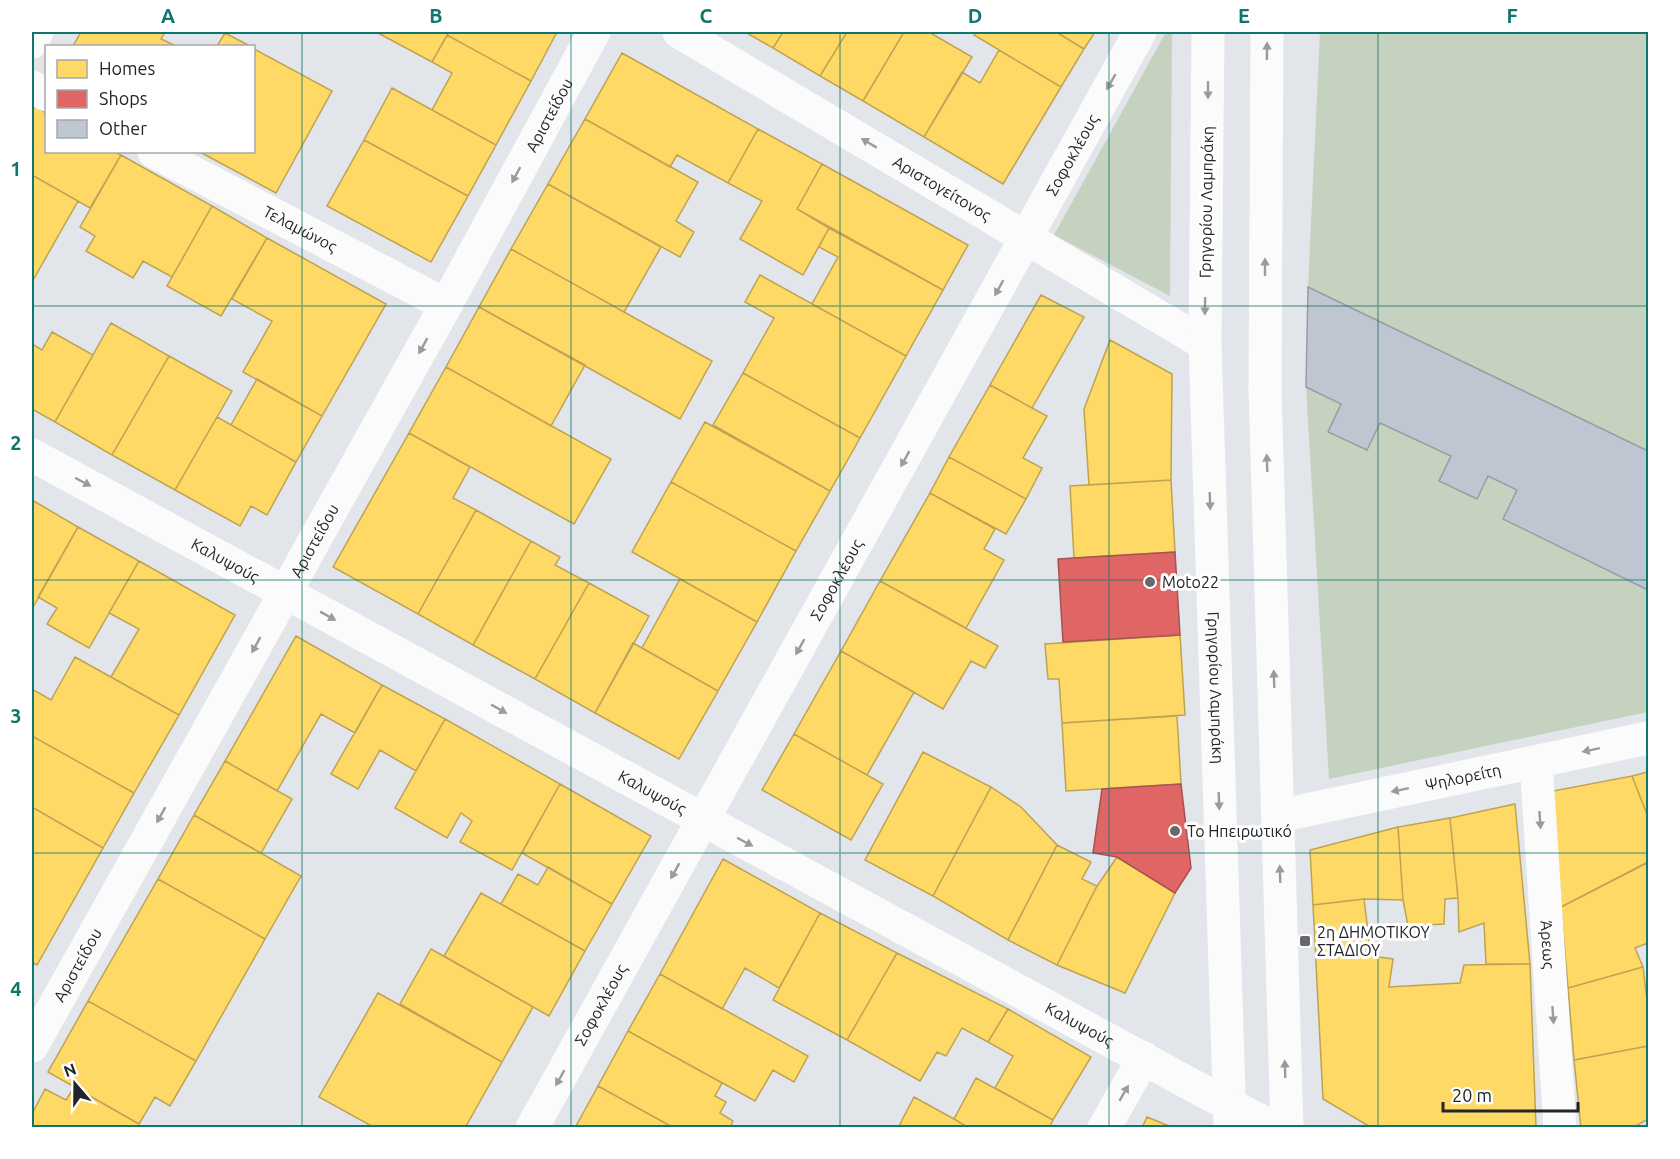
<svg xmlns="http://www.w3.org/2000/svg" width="1680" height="1159" font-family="Ubuntu,sans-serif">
	<rect width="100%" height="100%" fill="#e2e5e9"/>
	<path fill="#c6d2c0" d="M1166,32H1172L1170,296L1054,235Z
		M1320,32H1648V712L1329,779L1306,387L1308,287Z"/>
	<path fill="#ffd966" stroke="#bda353" stroke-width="1.5" d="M81,32H165L161,39L176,46H73Z
		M379,32H449L432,62L378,33Z
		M449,32H557L531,81L447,35Z
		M745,32H783L773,48Z
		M783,32H847L820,76L773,48Z
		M847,32H904L863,101L820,76Z
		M904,32H929L972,57L924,137L863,101Z
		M976,32H1056L1084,49L1061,87L974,35Z
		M1056,32H1095L1084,49Z
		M225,33L250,46H217Z
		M447,35L531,81L496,145L432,110L452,73L432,62Z
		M254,49L332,91L276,193L200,152H254Z
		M999,50L1061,87L1003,184L924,137L962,72L980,83Z
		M622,53L758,129L728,183L677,155L670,167L585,119Z
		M392,88L496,145L468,196L364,140Z
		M35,106L46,113V152H115L121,155L90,208L32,175V112Z
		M585,119L698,182L676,221L694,232L680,257L548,184Z
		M758,129L822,164L797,209L829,228L803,275L740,239L762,201L728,183Z
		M364,140L468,196L431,262L327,206Z
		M121,155L212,206L172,277L143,261L133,278L86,251L95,236L80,227Z
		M822,164L968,245L943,290L797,209Z
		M32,175L78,201L32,282Z
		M548,184L661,247L624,312L511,249Z
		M212,206L267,238L221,316L167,286Z
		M829,228L943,290L906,356L812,304L838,257L819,247Z
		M267,238L386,304L322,416L243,372L272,321L232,299Z
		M511,249L712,361L680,419L479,307Z
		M760,275L906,356L860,438L743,373L774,318L745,302Z
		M1041,295L1084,317L1032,408L990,385Z
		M479,307L585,365L551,426L446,367Z
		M111,323L169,356L112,455L55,422Z
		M52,332L93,355L55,422L32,409V344L42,350Z
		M1110,340L1172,374L1171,480L1089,485L1084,409Z
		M169,356L232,391L175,490L112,455Z
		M446,367L611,459L574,524L409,433Z
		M743,373L860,438L830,491L713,425Z
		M257,379L322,416L296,462L231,425Z
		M990,385L1047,416L1023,458L1042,468L1026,499L949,457Z
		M217,417L296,462L267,515L251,506L240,526L175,490Z
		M705,422L830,491L796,551L671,482Z
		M409,433L470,467L453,498L476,510L418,614L333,567Z
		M949,457L1026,499L1006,534L930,493Z
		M1171,480L1175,552L1074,558L1070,486Z
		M671,482L796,551L757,622L632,552Z
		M930,493L995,529L984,549L1004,560L966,628L880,581Z
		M32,500L78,527L32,609Z
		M476,510L531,541L473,645L418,614Z
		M78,527L139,561L89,648L47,624L57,608L38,597Z
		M531,541L560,557L555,565L589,583L535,679L473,645Z
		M139,561L235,615L179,715L111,677L139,629L109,613Z
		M680,579L757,622L718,691L642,648Z
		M880,581L998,646L985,668L971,661L943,709L841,651Z
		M589,583L649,616L595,713L535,679Z
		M1180,635L1185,715L1062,723L1059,679H1048L1045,644Z
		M296,636L382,685L355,733L321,714L277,791L225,761Z
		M633,643L718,691L679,759L595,713Z
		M841,651L914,692L867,775L794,734Z
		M75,657L179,715L134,793L32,736V689L51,700Z
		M382,685L445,719L416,771L380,750L358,789L331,774Z
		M1177,716L1181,784L1066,791L1062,723Z
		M445,719L560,784L512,870L460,842L472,821L461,813L447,838L395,808Z
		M794,734L883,784L851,840L762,790Z
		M32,736L134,793L103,848L32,807Z
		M923,752L991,787L933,896L865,860Z
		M225,761L292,799L261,853L194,815Z
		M1648,772V817L1632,776Z
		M1632,776L1648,817V862L1561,907L1553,791Z
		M560,784L651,836L612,904L522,853Z
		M991,787L1021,807L1057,845L1008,940L933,896Z
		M1515,804L1530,964H1486L1484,923L1459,932L1458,898L1450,818Z
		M32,807L103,848L37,965L32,962Z
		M194,815L301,876L265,939L158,879Z
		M1450,818L1458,898L1445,899L1444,924L1408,926L1403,900L1398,827Z
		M1398,827L1403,900L1364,899L1313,905L1310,850Z
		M1057,845L1091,862L1082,879L1097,886L1057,965L1008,940Z
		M1117,857L1175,893L1125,993L1057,965L1097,886Z
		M723,859L820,913L779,988L745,968L722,1009L660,974Z
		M1647,863L1648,943L1635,948L1643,967L1568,988L1561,907Z
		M548,867L612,904L585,951L501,904L518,874L538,885Z
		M158,879L265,939L196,1061L88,1001Z
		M481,893L585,951L549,1016L444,956Z
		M1364,899L1371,956L1393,959L1389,987L1460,983L1464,965L1530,964L1536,1128H1372L1323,1099L1313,905Z
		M820,913L897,953L847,1040L773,1000Z
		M431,949L533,1007L502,1062L400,1004Z
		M897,953L1008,1009L988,1042L962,1028L946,1056L937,1052L920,1081L847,1040Z
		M1643,967L1648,1009V1046L1574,1060L1568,988Z
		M660,974L808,1056L794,1082L773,1070L755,1101L628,1031Z
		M378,993L502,1062L465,1128H375L319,1097Z
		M88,1001L196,1061L170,1106L155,1097L139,1124L48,1072Z
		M1008,1009L1091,1057L1053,1120L995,1088L1013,1056L988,1042Z
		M628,1031L722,1083L715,1096L726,1102L720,1113L733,1121L730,1128H674L598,1086Z
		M1648,1046V1119L1632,1128H1581L1574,1060Z
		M976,1078L1053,1120L1049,1128H969L954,1119Z
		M598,1086L674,1128H575Z
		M74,1087L139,1124L137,1128H32V1114L45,1089L66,1100Z
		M914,1097L954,1119L969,1128H898Z
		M1147,1117L1174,1128H1142Z"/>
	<path fill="#e06666" stroke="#a75253" stroke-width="1.5" d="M1175,552L1180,635L1063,642L1058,559Z
		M1181,784L1191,868L1175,893L1117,857L1093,853L1102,789Z"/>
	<path fill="#bec7d1" stroke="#9a9c9f" stroke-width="1.5" d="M1308,287L1648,451V590L1503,519L1517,490L1488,476L1477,499L1439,481L1451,456L1380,423L1367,450L1328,432L1341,404L1306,387Z"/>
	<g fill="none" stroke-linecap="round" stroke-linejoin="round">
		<g stroke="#fbfbfc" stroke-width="33">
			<path id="s1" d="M679,32L1205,344"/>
			<path id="s2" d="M1208,32L1205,344L1230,1123"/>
			<path d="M1267,32L1265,389L1287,1128"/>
			<path d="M32,42L37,32"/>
			<path d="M32,87L46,95"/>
			<path id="s3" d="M154,152L446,305"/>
			<path id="s4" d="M32,455L1201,1090L1275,1128"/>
			<path id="s5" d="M1536,762L1560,1128"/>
			<path id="s6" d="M1278,816L1648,738"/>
			<path id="s7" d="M32,1046L446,305L594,32"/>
			<path id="s8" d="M532,1128L1140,32"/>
			<path d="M1104,1128L1144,1058"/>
		</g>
	</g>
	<defs><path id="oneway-solid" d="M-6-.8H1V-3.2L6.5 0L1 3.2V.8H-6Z" transform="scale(1.5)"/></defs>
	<g fill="#9a9b9d">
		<use href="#oneway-solid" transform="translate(1267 51) rotate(-89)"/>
		<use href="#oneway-solid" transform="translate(1111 82) rotate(120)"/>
		<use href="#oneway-solid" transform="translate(1208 90) rotate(90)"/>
		<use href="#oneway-solid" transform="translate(869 143) rotate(-149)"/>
		<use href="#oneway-solid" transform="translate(516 175) rotate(118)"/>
		<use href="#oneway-solid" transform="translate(1265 267) rotate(-90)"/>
		<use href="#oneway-solid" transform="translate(999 288) rotate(119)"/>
		<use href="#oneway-solid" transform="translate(1205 306) rotate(91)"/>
		<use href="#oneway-solid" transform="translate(423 346) rotate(119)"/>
		<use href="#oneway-solid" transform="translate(905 459) rotate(119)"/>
		<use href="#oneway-solid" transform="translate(1267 463) rotate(-92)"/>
		<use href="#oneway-solid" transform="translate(83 482) rotate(28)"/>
		<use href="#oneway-solid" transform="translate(1210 501) rotate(88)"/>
		<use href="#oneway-solid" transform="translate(328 616) rotate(29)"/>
		<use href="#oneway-solid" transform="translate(256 645) rotate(119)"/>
		<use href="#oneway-solid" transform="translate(800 647) rotate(119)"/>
		<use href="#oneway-solid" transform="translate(1274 679) rotate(-92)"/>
		<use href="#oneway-solid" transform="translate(499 709) rotate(29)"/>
		<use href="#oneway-solid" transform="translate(1591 750) rotate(168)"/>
		<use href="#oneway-solid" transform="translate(1400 790) rotate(168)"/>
		<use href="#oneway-solid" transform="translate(1219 801) rotate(88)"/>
		<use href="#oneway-solid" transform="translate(161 815) rotate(119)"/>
		<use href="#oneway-solid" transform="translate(1540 820) rotate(86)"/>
		<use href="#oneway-solid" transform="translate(745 842) rotate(28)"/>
		<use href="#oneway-solid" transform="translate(675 871) rotate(119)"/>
		<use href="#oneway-solid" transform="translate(1280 874) rotate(-92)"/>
		<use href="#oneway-solid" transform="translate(1553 1015) rotate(86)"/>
		<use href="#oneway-solid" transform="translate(1285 1069) rotate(-92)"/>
		<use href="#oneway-solid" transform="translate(560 1078) rotate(119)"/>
		<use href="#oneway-solid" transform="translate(1124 1093) rotate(-60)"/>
	</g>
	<path fill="none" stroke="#0f766e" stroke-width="1.5" stroke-opacity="0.55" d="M302,32V1128M571,32V1128M840,32V1128M1109,32V1128M1378,32V1128M32,306H1648M32,580H1648M32,853H1648"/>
	<g fill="#66686c" stroke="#fff" stroke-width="2">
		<circle cx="1150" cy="582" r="6"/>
		<circle cx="1175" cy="831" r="6"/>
		<rect x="1299" y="935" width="12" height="12" rx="3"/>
	</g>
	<g text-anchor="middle" stroke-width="6" stroke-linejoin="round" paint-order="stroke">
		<g font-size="16" fill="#232528" stroke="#fff">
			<text dy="6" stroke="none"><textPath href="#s7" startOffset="1065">Αριστείδου</textPath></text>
			<text dy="6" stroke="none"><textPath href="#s8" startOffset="1113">Σοφοκλέους</textPath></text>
			<text dy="6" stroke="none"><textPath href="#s1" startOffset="306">Αριστογείτονος</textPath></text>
			<text transform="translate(1206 202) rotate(-89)" y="6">Γρηγορίου Λαμπράκη</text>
			<text dy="6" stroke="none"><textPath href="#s3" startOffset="165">Τελαμώνος</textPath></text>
			<text dy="6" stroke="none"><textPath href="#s7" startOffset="579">Αριστείδου</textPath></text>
			<text dy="6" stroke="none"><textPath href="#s4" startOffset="220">Καλυψούς</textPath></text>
			<text dy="6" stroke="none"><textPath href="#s8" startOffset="627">Σοφοκλέους</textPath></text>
			<text dy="6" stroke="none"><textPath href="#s2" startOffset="656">Γρηγορίου Λαμπράκη</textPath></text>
			<text dy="6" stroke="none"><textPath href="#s6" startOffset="189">Ψηλορείτη</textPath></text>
			<text dy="6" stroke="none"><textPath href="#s4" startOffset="706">Καλυψούς</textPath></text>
			<text dy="6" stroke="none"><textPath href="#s5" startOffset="183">Άρεως</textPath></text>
			<text dy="6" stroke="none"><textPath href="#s7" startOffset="93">Αριστείδου</textPath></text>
			<text dy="6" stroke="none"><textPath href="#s8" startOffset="141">Σοφοκλέους</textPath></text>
			<text dy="6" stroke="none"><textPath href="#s4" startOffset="1192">Καλυψούς</textPath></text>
		</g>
		<g font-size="16" fill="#232528" stroke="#fff" text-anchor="start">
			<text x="1162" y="588">Moto22</text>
			<text x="1187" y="837">Το Ηπειρωτικό</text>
			<text x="1317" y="938">2η ΔΗΜΟΤΙΚΟΥ<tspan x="1317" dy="18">ΣΤΑΔΙΟΥ</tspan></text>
		</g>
	</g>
	<rect width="1680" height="1159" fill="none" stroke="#ffffff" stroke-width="66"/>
	<rect x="45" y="45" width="210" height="108" fill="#ffffff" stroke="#a7a8a9" stroke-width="1.5"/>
	<rect x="57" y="60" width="30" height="18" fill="#ffd966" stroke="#a7a8a9" stroke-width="1.5"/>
	<text x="99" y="75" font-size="18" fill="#232528">Homes</text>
	<rect x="57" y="90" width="30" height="18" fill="#e06666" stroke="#a7a8a9" stroke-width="1.5"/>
	<text x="99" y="105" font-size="18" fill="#232528">Shops</text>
	<rect x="57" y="120" width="30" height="18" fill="#bec7d1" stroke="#a7a8a9" stroke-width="1.5"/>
	<text x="99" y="135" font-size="18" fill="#232528">Other</text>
	<g transform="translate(75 1084) rotate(340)" stroke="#ffffff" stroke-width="4.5" paint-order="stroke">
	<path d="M0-4.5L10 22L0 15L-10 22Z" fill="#232528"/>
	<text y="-9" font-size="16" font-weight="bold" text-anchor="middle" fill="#232528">N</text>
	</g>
	<path d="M1443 1102v9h135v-9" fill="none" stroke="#232528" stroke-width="3"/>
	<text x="1452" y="1102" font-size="18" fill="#232528" stroke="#ffffff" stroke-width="4.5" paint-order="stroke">20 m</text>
	<rect x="33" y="33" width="1614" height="1093" fill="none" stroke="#0f766e" stroke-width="2"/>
	<g font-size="20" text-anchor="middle" font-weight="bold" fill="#0f766e">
		<text x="168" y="23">A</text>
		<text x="436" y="23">B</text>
		<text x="706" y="23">C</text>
		<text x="975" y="23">D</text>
		<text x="1244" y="23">E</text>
		<text x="1512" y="23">F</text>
		<text x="16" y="176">1</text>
		<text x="16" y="450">2</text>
		<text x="16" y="723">3</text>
		<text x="16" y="996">4</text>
	</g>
</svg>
